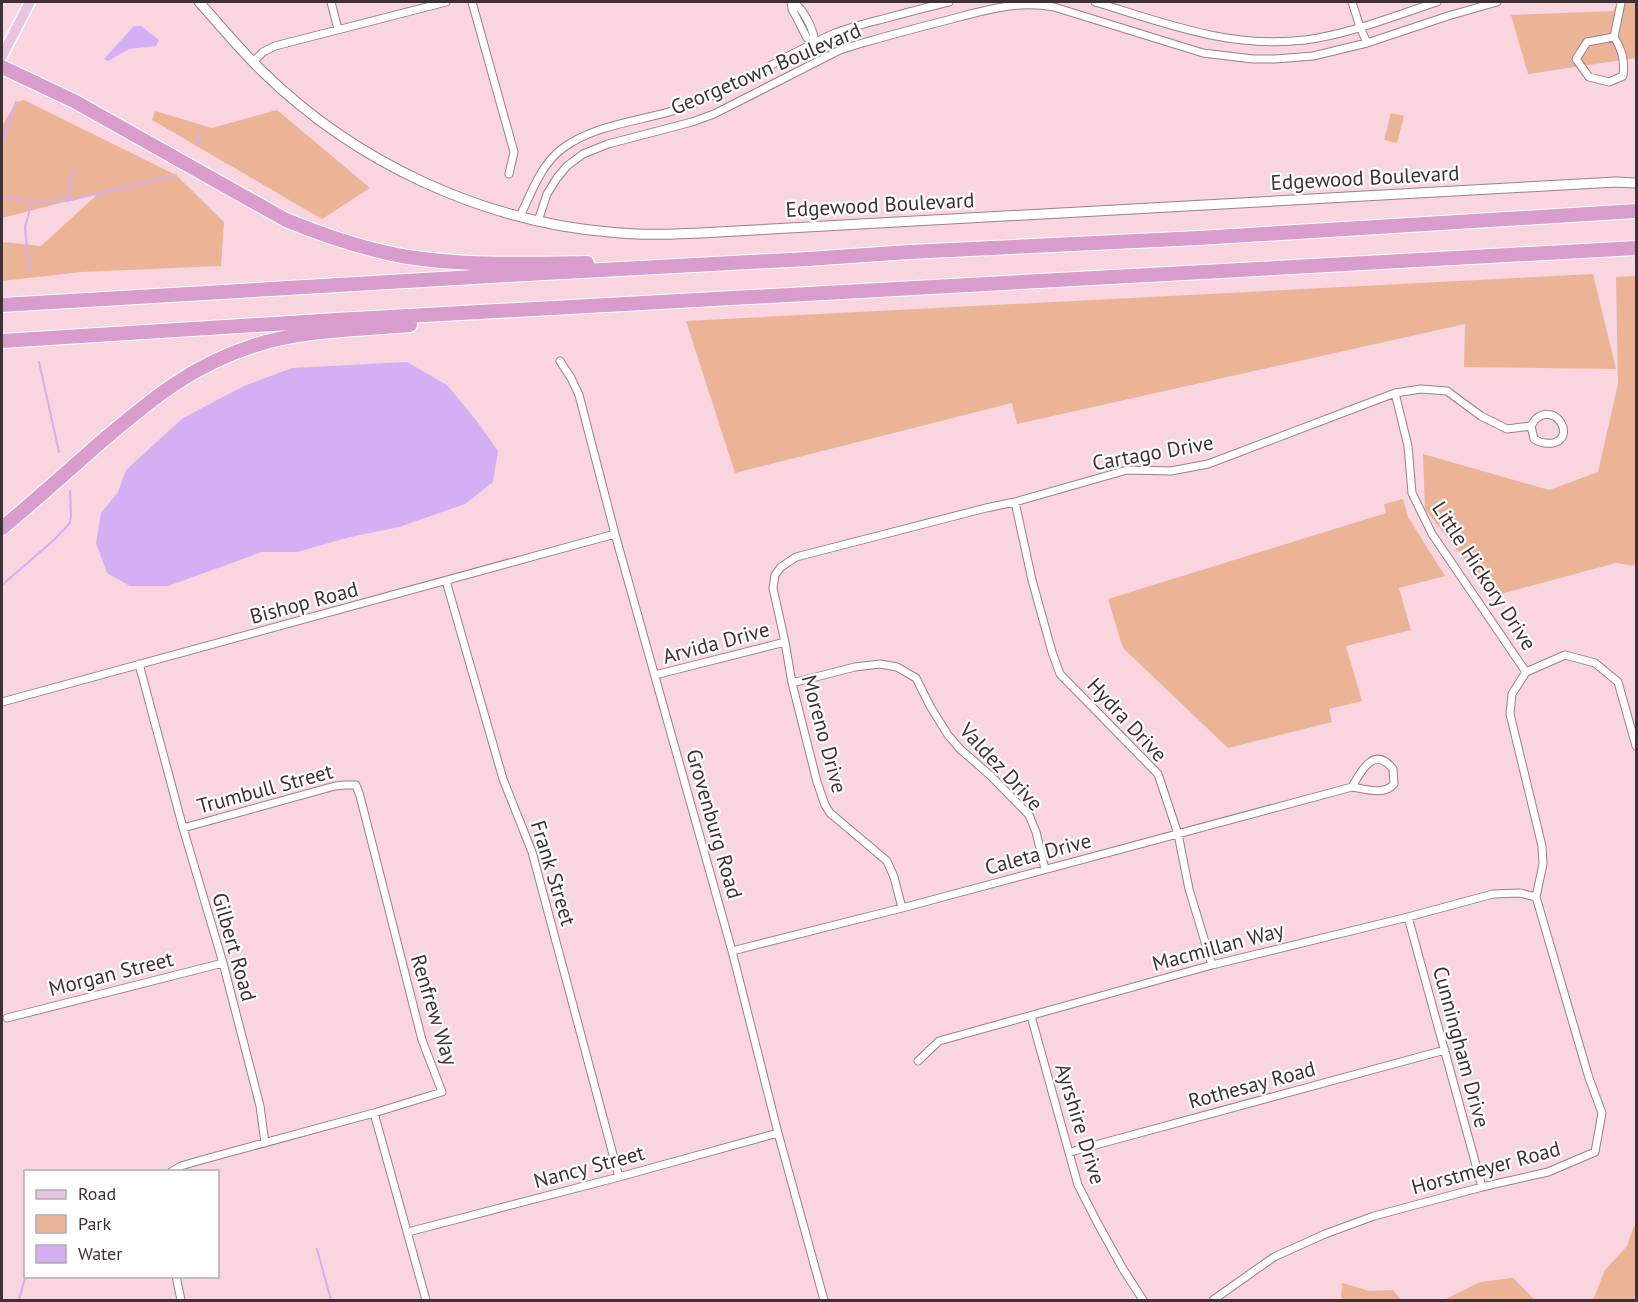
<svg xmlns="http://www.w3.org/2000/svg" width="1638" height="1302" font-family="'PT Sans',sans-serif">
	<rect width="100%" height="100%" fill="#f8d5df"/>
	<path fill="#ecb496" d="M1618,2H1636V58L1528,74L1511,15L1613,11Z
		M24,100L176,175L224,222L221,266L82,272L2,281V242L41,246L99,193L2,218V126L16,102Z
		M277,110L370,188L322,219L152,120L155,111L212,128Z
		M1391,113L1404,116L1397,143L1384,140Z
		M1593,274L1616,369L1464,367L1465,324L1017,424L1012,403L735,473L686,321Z
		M1636,276V566L1616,563L1493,596L1425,509L1423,454L1549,490L1598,472L1618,384L1616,277Z
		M1403,499L1408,517L1445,576L1399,588L1411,630L1346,646L1362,701L1329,709L1332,722L1228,748L1123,648L1108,599L1386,513L1384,504Z
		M1634,1226L1636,1227V1300H1593L1605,1270L1627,1246Z
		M1513,1278L1535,1300H1444L1480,1282Z
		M1342,1283L1370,1291L1393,1290L1401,1300H1343L1341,1296Z"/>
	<path fill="#d4aff3" d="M134,26H141L159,40L156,46L129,49L108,61L104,59Z
		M407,362L447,385L476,420L498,451L493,482L465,504L399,527L350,537L297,552H262L168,586H130L107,573L96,543L101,513L118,492L126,470L183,418L244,386L292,368Z"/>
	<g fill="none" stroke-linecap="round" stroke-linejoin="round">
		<path stroke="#d4aff3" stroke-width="2" d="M2,144L16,102
			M197,146L200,133
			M2,199H17L32,202L25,227L29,268
			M67,201L74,169
			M32,202L67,201L176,175
			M39,362L59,452
			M2,585L55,539L70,523L71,516L70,491
			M317,1249L331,1300
			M19,1300L26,1274"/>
		<g stroke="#9e7f88" stroke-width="9">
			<path id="minor" d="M331,2L338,29
				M472,2L514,152L509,174
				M791,2L792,9L807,38L815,43
				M792,2C803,7 814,30 815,43
				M1095,2C1165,23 1229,49 1305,40C1350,34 1394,16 1437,2
				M1352,2L1360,27L1367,43
				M1614,37L1587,42L1576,59L1589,77L1609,82L1623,76C1625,60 1622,50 1614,37L1621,3L1620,2
				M253,62L263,52L275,46L446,2
				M520,216C532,192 541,164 563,148C599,122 648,121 688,106C739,86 785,55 835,33C850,27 867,23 883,19C905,13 927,7 949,2
				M538,221L547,194L557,178L567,166L583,154L608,144L692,122L714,114L840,50L859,44C887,36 916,28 944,21C983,11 1014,0 1054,7L1203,53L1253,59H1275L1313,56L1367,43L1448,16L1497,2
				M560,361L571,378L579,395L615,534L732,951L778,1133L824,1300
				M1395,393L1408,446L1412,493L1432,534L1526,672
				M1015,502L1032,580L1052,652L1060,674L1158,774L1178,834L1189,889L1212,965
				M446,581L503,779L532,852L619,1177
				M139,664L183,828L223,963L260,1106L265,1143
				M1526,672L1565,655L1595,663L1618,682L1636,746
				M655,675L785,642
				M792,683L855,667L880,664L897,667L916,678L930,706L948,735L960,749L991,776L1029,815L1036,832L1045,869
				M2,702L615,534
				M902,908L894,877L887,861L830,813L825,805L817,782L792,683L785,642L773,588L775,575L781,567L796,557L986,508L1015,502L1127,470L1171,471L1208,464L1395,393L1421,389L1447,391L1481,416L1507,429L1531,426C1533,424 1534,420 1537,418C1557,403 1576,438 1553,443C1545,444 1540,443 1534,439L1531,426
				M1408,917L1482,1187
				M732,951L902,908L1352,787C1365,789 1384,796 1394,784L1393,769C1374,745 1361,771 1352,787
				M1031,1016L1078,1185L1098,1224L1123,1269L1143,1300
				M7,1018L223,963
				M918,1061L939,1041L1212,965L1408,917L1493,894L1520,893L1536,897
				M374,1113L426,1300
				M1069,1153L1077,1150L1445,1050
				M171,1172L181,1166L198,1161L374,1113L442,1092L422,1040L360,796L356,785H345L335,786L183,828
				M408,1232L619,1177L778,1133
				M176,1276L181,1300
				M1213,1300L1274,1257L1325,1234L1374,1216L1482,1187L1548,1172L1595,1152L1602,1113L1589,1078L1536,897L1543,864L1542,846L1510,714L1512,694L1526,672"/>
		</g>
		<g stroke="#9e7f88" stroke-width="11">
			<path id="tertiary" d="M199,2C220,25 240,50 263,72C355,162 481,221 609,232C646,236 682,234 718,232L1616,182L1636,183"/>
		</g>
		<g stroke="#fff" stroke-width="13">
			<path id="primary" d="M2,56L30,2"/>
		</g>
		<g stroke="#fff" stroke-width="16">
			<path id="motorway" d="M2,67L74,101L286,220C325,236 366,250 408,257C467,266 528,264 587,263
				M2,305L508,275L808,259L909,252L1199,238L1636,211
				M2,341L336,320L1636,248
				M2,528C36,500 69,470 102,441C153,398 192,365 256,345C302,330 362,329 410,325"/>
		</g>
		<use href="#minor" stroke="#fff" stroke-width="7"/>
		<use href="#tertiary" stroke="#fff" stroke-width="9"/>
		<use href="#primary" stroke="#e8c4e1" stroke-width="10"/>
		<use href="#motorway" stroke="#d99dcd" stroke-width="14"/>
	</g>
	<g text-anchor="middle" stroke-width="4.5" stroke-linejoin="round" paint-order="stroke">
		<g font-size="21" fill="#3e3034" stroke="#fff">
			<text transform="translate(766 69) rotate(-23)" y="7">Georgetown Boulevard</text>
			<text transform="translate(1365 178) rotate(-3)" y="7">Edgewood Boulevard</text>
			<text transform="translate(880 205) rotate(-3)" y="7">Edgewood Boulevard</text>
			<text transform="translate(1153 453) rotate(-10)" y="7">Cartago Drive</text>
			<text transform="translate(1484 576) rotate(57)" y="7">Little Hickory Drive</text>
			<text transform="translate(304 603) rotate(-15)" y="7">Bishop Road</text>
			<text transform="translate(716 643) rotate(-15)" y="7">Arvida Drive</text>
			<text transform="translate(1127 720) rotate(47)" y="7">Hydra Drive</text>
			<text transform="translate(824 734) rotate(75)" y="7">Moreno Drive</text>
			<text transform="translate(1001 767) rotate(47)" y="7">Valdez Drive</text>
			<text transform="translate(265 789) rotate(-15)" y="7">Trumbull Street</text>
			<text transform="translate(714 824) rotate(74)" y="7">Grovenburg Road</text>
			<text transform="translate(1038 854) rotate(-15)" y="7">Caleta Drive</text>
			<text transform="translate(553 873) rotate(73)" y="7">Frank Street</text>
			<text transform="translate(234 947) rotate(74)" y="7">Gilbert Road</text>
			<text transform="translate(1218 947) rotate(-15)" y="7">Macmillan Way</text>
			<text transform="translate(111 974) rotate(-14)" y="7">Morgan Street</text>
			<text transform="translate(434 1010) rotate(73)" y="7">Renfrew Way</text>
			<text transform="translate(1461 1047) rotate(75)" y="7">Cunningham Drive</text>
			<text transform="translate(1252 1085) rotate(-15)" y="7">Rothesay Road</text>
			<text transform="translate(1080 1124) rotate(73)" y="7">Ayrshire Drive</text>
			<text transform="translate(589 1167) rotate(-15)" y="7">Nancy Street</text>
			<text transform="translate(1486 1168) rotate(-15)" y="7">Horstmeyer Road</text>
		</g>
	</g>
	<rect width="1638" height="1302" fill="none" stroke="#3e3034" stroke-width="6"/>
	<rect x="24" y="1170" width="195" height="108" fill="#ffffff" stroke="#b2acae" stroke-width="1.5"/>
	<rect x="36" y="1190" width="30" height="9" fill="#e8c4e1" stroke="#b2acae" stroke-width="1.5"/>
	<text x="78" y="1200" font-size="18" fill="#3e3034">Road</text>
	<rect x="36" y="1215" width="30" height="18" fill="#ecb496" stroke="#b2acae" stroke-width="1.5"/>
	<text x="78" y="1230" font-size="18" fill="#3e3034">Park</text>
	<rect x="36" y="1245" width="30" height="18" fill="#d4aff3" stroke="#b2acae" stroke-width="1.5"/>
	<text x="78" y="1260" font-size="18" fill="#3e3034">Water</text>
</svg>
